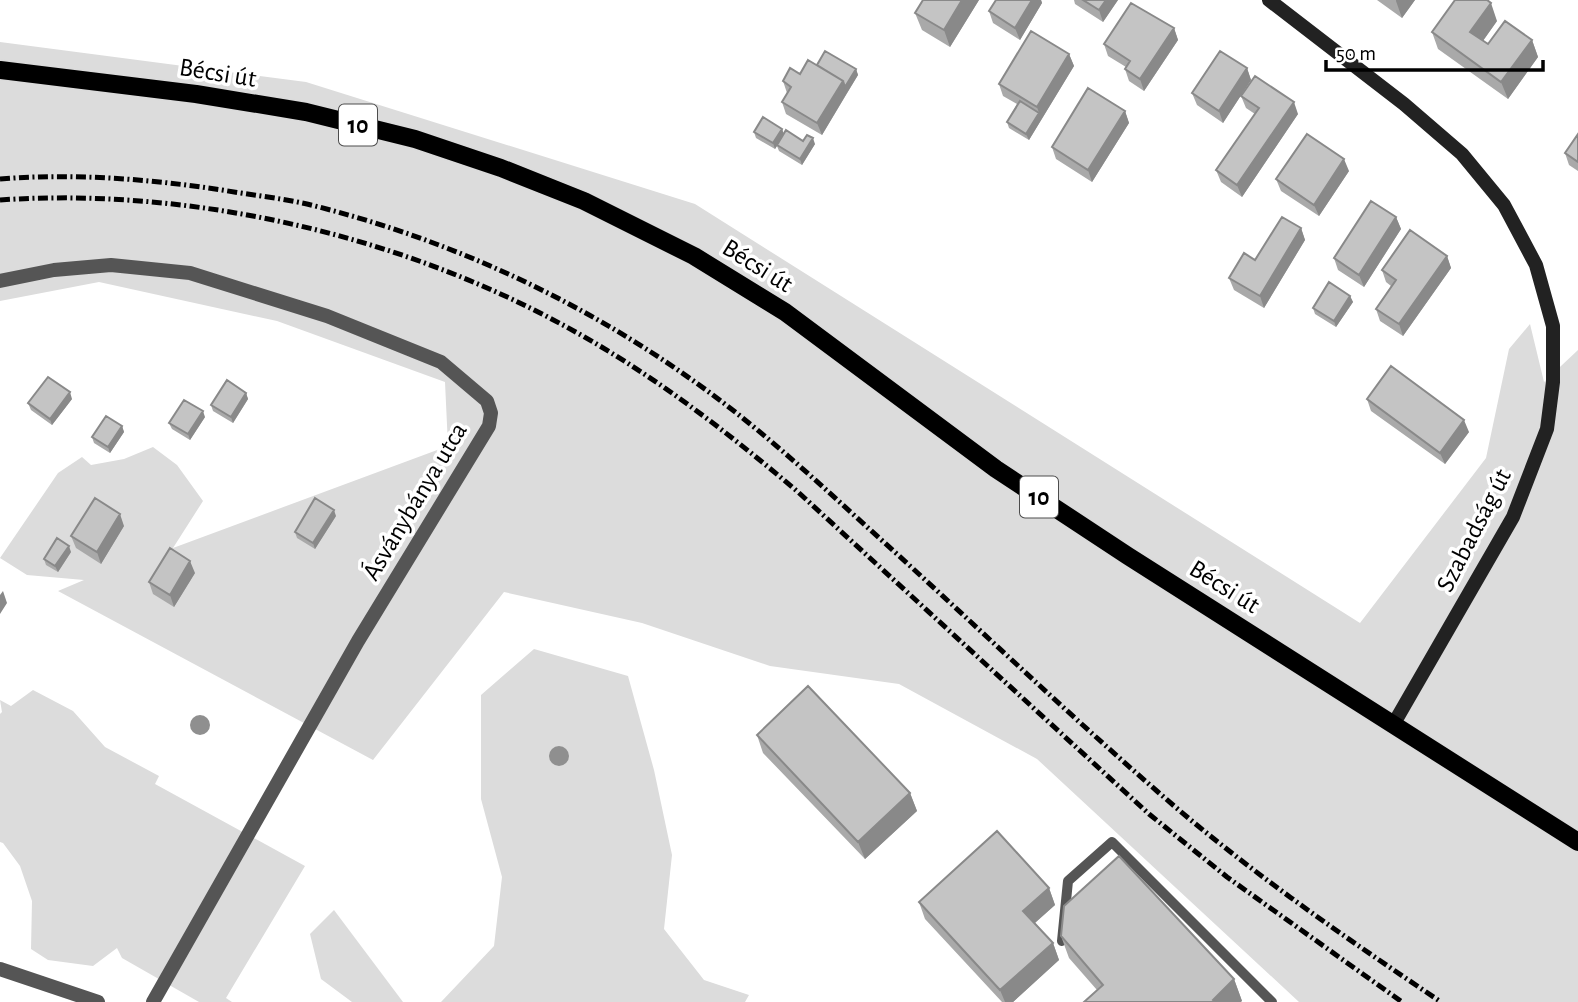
<svg xmlns="http://www.w3.org/2000/svg" width="1578" height="1002" font-family="'Alegreya Sans',sans-serif">
	<rect width="100%" height="100%" fill="#fff"/>
	<path fill="#dcdcdc" d="M0,42L306,82L695,204L1360,623L1486,458L1509,349L1530,324L1544,382L1578,350V1002H1299L1037,759L899,684L770,666L642,623L504,592L373,760L58,591L84,580L27,575L0,558L58,473L82,457L91,465L124,459L153,447L177,465L203,501L173,548L448,446L445,382L277,321L99,282L0,301Z
		M534,649L628,676L654,770L672,855L664,929L704,980L749,995L745,1002H441L494,946L502,877L481,799V695Z
		M33,690L73,711L105,747L159,776L155,784L305,866L226,998L232,1002H199L122,958L117,948L93,966L48,960L31,949L32,901L20,866L3,843L0,842V714L2,712L0,700L11,706Z
		M334,910L403,1002H352L321,979L310,934Z"/>
	<g fill="none" stroke-linecap="round" stroke-linejoin="round">
		<g stroke="#dbdbdb" stroke-width="21">
			<path id="primary" d="M0,70L196,94L306,112L415,139L501,168L584,201L694,256L785,312L996,469L1128,556L1578,842"/>
		</g>
		<path stroke="#555" stroke-width="10" d="M1062,941L1068,881L1112,842L1272,1002"/>
		<path stroke="#555" stroke-width="14" d="M0,281L54,270L111,265L190,273L327,316L441,362L487,401L491,413L489,426L358,641L153,1002
			M0,969L98,1002"/>
		<path stroke="#222" stroke-width="14" d="M1269,0L1404,104L1462,154L1504,205L1536,265L1553,326V382L1547,429L1513,517L1393,725"/>
		<use href="#primary" stroke="#000" stroke-width="18"/>
		<path stroke="#000" stroke-width="5" stroke-dasharray="10 3.5 2 3.5" stroke-linecap="butt" d="M0,179C74,173 149,179 222,190C251,195 280,198 307,204C446,238 579,299 695,382C756,425 811,476 866,526C964,614 1059,706 1158,792C1247,870 1343,936 1441,1002
			M0,200C188,187 395,234 561,324C647,370 724,429 798,492L1149,814L1227,877L1402,1002"/>
	</g>
	<g fill="#8f8f8f">
		<circle cx="200" cy="725" r="10"/>
		<circle cx="559" cy="756" r="10"/>
	</g>
	<path fill="#a9a9a9" d="M923,0H979L950,47L922,30L915,13Z
		M996,0H1041L1042,3L1020,40L993,23L989,11Z
		M1074,0H1118L1103,22L1075,4Z
		M1377,0H1415L1402,18Z
		M1497,21L1483,41L1488,44L1532,40L1538,57L1508,99L1438,49L1432,32Z
		M1174,28L1178,40L1144,91L1129,81L1125,69L1126,67L1108,56L1104,44Z
		M1069,54L1074,66L1029,140L1009,128L1007,122L1017,104L1003,96L999,84Z
		M817,65L856,69L858,75L822,135L786,114L782,102L787,93L783,81Z
		M1247,68L1251,80L1223,123L1197,105L1192,93Z
		M1241,96L1298,114L1242,197L1221,182L1216,170L1255,114L1246,108Z
		M1125,111L1129,123L1092,182L1056,159L1052,147Z
		M782,129L784,134L803,141L815,144L802,165L779,151L777,146L775,149L756,138L754,132Z
		M1578,134V171L1569,165L1565,153Z
		M1349,171L1319,216L1281,191L1276,179Z
		M1396,217L1401,229L1364,287L1338,270L1334,258Z
		M1301,228L1305,240L1264,308L1234,290L1229,278Z
		M1447,256L1451,268L1403,336L1380,321L1376,309L1391,286L1386,282L1382,270Z
		M1350,296L1353,302L1336,327L1315,314L1313,308Z
		M246,393L248,399L233,423L213,411L211,405Z
		M72,399L52,425L31,410L28,403Z
		M1367,399L1469,432L1445,464L1371,411Z
		M205,417L190,440L172,429L169,423Z
		M122,426L124,432L110,453L94,443L92,437Z
		M336,516L315,549L297,538L295,532Z
		M124,526L101,564L76,548L71,536Z
		M71,552L58,572L46,565L44,559Z
		M195,573L174,607L153,594L149,582Z
		M757,735L910,793L917,811L865,859L763,753Z
		M1049,888L1055,905L1035,923L1053,943L1059,960L1013,1002H1002L925,919L919,902Z
		M1061,936L1234,979L1242,1001L1097,990L1069,958Z"/>
	<path fill="#898989" d="M962,0H979L950,47L944,30Z
		M1032,0H1041L1042,3L1020,40L1015,28Z
		M1106,0H1118L1103,22L1099,10Z
		M1396,0H1415L1402,18L1396,1Z
		M1491,3L1497,21L1477,49L1470,32Z
		M1174,28L1178,40L1144,91L1140,79Z
		M1532,40L1538,57L1508,99L1501,82Z
		M1069,54L1074,66L1029,140L1026,134L1039,113L1037,107Z
		M1247,68L1251,80L1223,123L1219,111Z
		M856,69L858,75L847,93L845,87Z
		M843,81L847,93L822,135L817,123Z
		M1294,102L1298,114L1242,197L1237,185Z
		M1125,111L1129,123L1092,182L1088,170Z
		M782,129L784,135L775,149L773,143Z
		M813,138L815,144L802,165L800,159Z
		M1344,159L1349,171L1319,216L1314,205Z
		M1396,217L1401,229L1364,287L1359,275Z
		M1301,228L1305,240L1264,308L1260,296Z
		M1447,256L1451,268L1403,336L1399,324Z
		M1350,296L1353,302L1336,327L1334,321Z
		M70,392L72,399L52,425L50,419Z
		M246,393L248,399L233,423L231,417Z
		M203,411L205,417L190,440L188,434Z
		M1464,420L1469,432L1445,464L1440,453Z
		M122,426L124,432L110,453L108,447Z
		M334,510L336,516L315,549L313,543Z
		M120,514L124,526L101,564L97,552Z
		M69,546L71,552L58,572L55,566Z
		M190,561L195,573L174,607L170,595Z
		M3,591L7,603L0,614V595Z
		M910,793L917,811L865,859L858,842Z
		M1049,888L1055,905L1029,928L1023,911Z
		M1053,943L1059,960L1013,1002H1005L1000,990Z
		M1234,979L1242,1001L1241,1002H1214L1213,1000Z"/>
	<path fill="#c4c4c4" stroke="#898989" stroke-width="2" d="M923,0H962L944,30L915,13Z
		M996,0H1032L1015,28L989,11Z
		M1083,0H1106L1099,10Z
		M1455,0H1487L1491,3L1470,32L1488,44L1505,21L1532,40L1501,82L1432,32Z
		M1131,3L1174,28L1140,79L1125,69L1130,61L1104,44Z
		M1031,31L1069,54L1037,107L999,84Z
		M825,51L856,69L845,87L843,81L817,65Z
		M1220,51L1247,68L1219,111L1192,93Z
		M808,60L843,81L817,123L782,102L791,87L783,81L790,68L800,74Z
		M1255,76L1294,102L1237,185L1216,170L1259,108L1241,96Z
		M1088,88L1125,111L1088,170L1052,147Z
		M1020,101L1039,113L1026,134L1007,122Z
		M763,117L782,129L773,143L754,132Z
		M786,130L803,141L807,135L813,138L800,159L777,145Z
		M1307,134L1344,159L1314,205L1276,179Z
		M1578,134V162L1565,153Z
		M1371,201L1396,217L1359,275L1334,258Z
		M1282,217L1301,228L1260,296L1229,278L1244,253L1255,260Z
		M1410,230L1447,256L1399,324L1376,309L1396,280L1382,270Z
		M1329,282L1350,296L1334,321L1313,308Z
		M1391,366L1464,420L1440,453L1367,399Z
		M48,377L70,392L50,419L28,403Z
		M227,380L246,393L231,417L211,405Z
		M184,400L203,411L188,434L169,423Z
		M106,416L122,426L108,447L92,437Z
		M95,498L120,514L97,552L71,536Z
		M315,498L334,510L313,543L295,532Z
		M57,538L69,546L55,566L44,559Z
		M170,548L190,561L170,595L149,582Z
		M808,686L910,793L858,842L757,735Z
		M997,831L1049,888L1023,911L1053,943L1000,990L919,902Z
		M1119,856L1234,979L1213,1000L1215,1002H1084L1103,985L1061,936L1064,906Z"/>
	<g text-anchor="middle" stroke-width="7" stroke-linejoin="round" paint-order="stroke">
		<g fill="#fff" stroke="#4c4c4c" stroke-width="2">
			<rect x="339" y="104.5" width="38" height="41" rx="5"/>
			<rect x="1020" y="476.5" width="38" height="41" rx="5"/>
		</g>
		<g font-size="24" font-weight="bold" fill="#000">
			<text x="358" y="133">10</text>
			<text x="1039" y="505">10</text>
		</g>
		<g font-size="26" fill="#000" stroke="#fff">
			<text transform="translate(218 72) rotate(9)" y="9">Bécsi út</text>
			<text transform="translate(758 265) rotate(32)" y="9">Bécsi út</text>
			<text transform="translate(414 501) rotate(-59)" y="9">Ásványbánya utca</text>
			<text transform="translate(1473 530) rotate(-63)" y="9">Szabadság út</text>
			<text transform="translate(1225 586) rotate(32)" y="9">Bécsi út</text>
		</g>
	</g>
	<path d="M1326 60v10h217v-10" fill="none" stroke="#000000" stroke-width="3.5"/>
	<text x="1336" y="60" font-size="21" fill="#000000" stroke="#ffffff" stroke-width="5" paint-order="stroke">50 m</text>
</svg>
